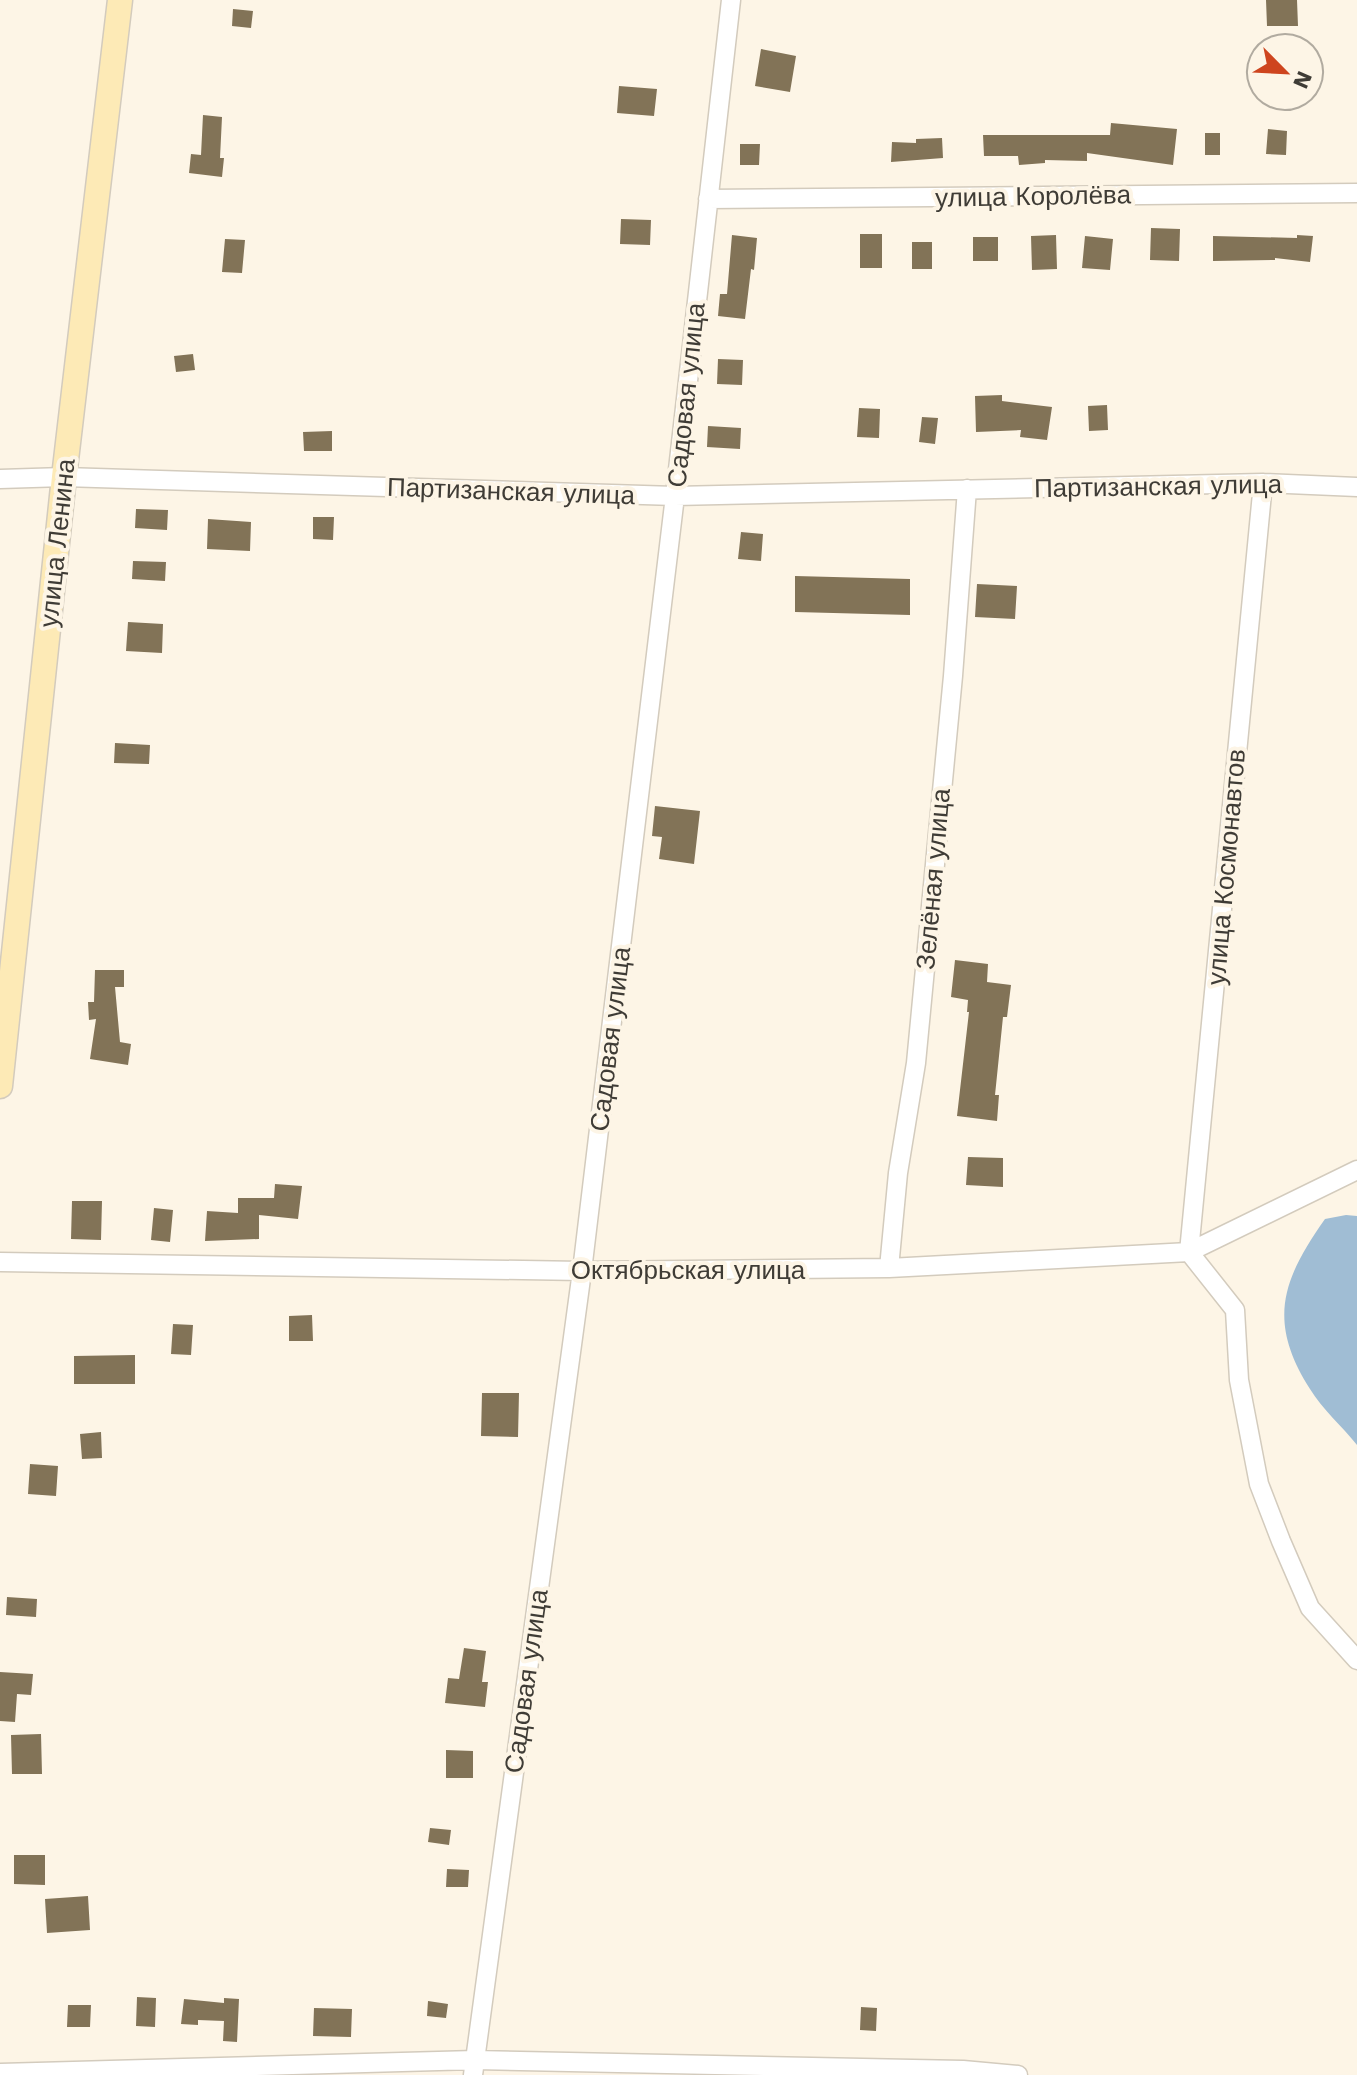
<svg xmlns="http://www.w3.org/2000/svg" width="1357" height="2075" font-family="'Work Sans',sans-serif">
	<rect width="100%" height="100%" fill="#fdf5e6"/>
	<path fill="#a0bdd4" d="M1346,1215L1357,1216V1445C1342,1426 1322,1409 1310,1389C1267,1321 1282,1280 1325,1219Z"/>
	<path fill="#827357" d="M1266,0H1297L1298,26H1267Z
		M233,9L253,11L251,28L232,26Z
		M761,49L796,56L790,92L755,86Z
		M619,86L657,89L654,116L617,113Z
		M203,115L222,117L220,158H224L222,177L189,173L191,154L201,155Z
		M1111,123L1177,129L1173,165L1087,153V161L1045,160V163L1019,165L1018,156H984L983,135H1110Z
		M1268,129L1287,131L1286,155L1266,154Z
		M1205,133H1220V155H1205Z
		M942,138L943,158L891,162L892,142L916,143V139Z
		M740,144H760L759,165H740Z
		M621,219L651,220L650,245L620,244Z
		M1151,228L1180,229L1179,261L1150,260Z
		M860,234H882V268H860Z
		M732,235L757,238L754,270L751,269L745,319L718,316L720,294H727Z
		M1056,235L1057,269L1032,270L1031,236Z
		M1297,235L1313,236L1310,262L1275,258V260L1213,261V236L1297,238Z
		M1085,236L1113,239L1110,270L1082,268Z
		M973,237H998V261H973Z
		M225,239L245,240L242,273L222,272Z
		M912,242H932V269H912Z
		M193,354L195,370L176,372L174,356Z
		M718,359L743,360L742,385L717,384Z
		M1002,395V401L1052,407L1047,440L1020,437L1021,430L976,432L975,396Z
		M1107,405L1108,430L1089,431L1088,406Z
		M859,408L880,409L879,438L857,437Z
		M922,417L938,418L935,444L919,442Z
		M708,426L741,428L740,449L707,447Z
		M332,431V451H304L303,432Z
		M136,509L168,510L167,530L135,528Z
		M313,517H334L333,540L313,539Z
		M208,519L251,522L250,551L207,549Z
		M741,532L763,534L761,561L738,559Z
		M133,561L166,562L165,581L132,579Z
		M795,576L910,579V615L795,612Z
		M977,584L1017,586L1015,619L975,617Z
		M128,622L163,624L162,653L126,651Z
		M115,743L150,745L149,764L114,763Z
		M655,806L700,811L694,864L659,859L662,837L652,836Z
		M955,960L988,964L987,982L1011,985L1007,1017H1003L995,1095H999L997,1121L957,1116L969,1012H967L968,1000L951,997Z
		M95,970H124V987H115L120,1042L131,1044L128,1065L90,1059L96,1019L89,1020L88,1002H94Z
		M968,1157L1003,1158V1187L966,1185Z
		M275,1184L302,1186L298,1219L259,1215V1239L205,1241L207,1211L238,1213V1198H274Z
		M72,1201H102L101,1240L71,1239Z
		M154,1208L173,1210L170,1242L151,1240Z
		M312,1315L313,1341H289V1316Z
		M173,1324L193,1325L191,1355L171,1354Z
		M135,1355V1384H74V1356Z
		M482,1393H519L518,1437L481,1436Z
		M101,1432L102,1458L82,1459L80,1434Z
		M30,1464L58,1466L56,1496L28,1494Z
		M7,1597L37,1599L36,1617L6,1615Z
		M464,1648L486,1651L482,1682H488L485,1707L445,1703L448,1678L459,1679Z
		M0,1672L33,1674L31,1695L17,1694L15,1722L0,1721Z
		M41,1734L42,1774H12L11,1735Z
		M446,1750L473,1751V1778H446Z
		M430,1828L451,1830L449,1845L428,1842Z
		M14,1855H45V1885L14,1884Z
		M447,1869L469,1870L468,1887H446Z
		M88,1896L90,1930L47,1933L45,1899Z
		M137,1997L156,1998L155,2027L136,2026Z
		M224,1998L239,1999L237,2042L223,2041L224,2021L198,2020V2025L181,2024L184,1999L224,2003Z
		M428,2001L448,2004L446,2018L427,2016Z
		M68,2005H91L90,2027H67Z
		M861,2007L877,2008L876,2031L860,2030Z
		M314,2008L352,2009L351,2037L313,2036Z"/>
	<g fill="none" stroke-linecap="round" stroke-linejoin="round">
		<g stroke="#d3cbbd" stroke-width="21">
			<path id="street" d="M708,199L1357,193
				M0,479L64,477L675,496L1263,483L1357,487
				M1263,483L1189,1252L1235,1310L1239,1380L1259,1484L1281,1541L1310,1608L1357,1660
				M0,1262L582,1271L889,1268L1189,1252L1357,1170
				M889,1268L898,1173L916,1063L953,676L967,489
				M0,2073L475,2060L963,2070L1018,2075
				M473,2075L582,1271L675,496L731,0"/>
		</g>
		<g stroke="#d3cbbd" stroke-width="27">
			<path id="secondary" d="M0,1086L64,477L120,0"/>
		</g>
		<use href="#street" stroke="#fff" stroke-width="18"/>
		<use href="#secondary" stroke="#fdeab6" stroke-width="24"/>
	</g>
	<g text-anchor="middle" stroke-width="8" stroke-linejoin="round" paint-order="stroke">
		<g font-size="26" fill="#3f3c36" stroke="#fdf5e6">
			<text transform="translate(1033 196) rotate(-1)" y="9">улица Королёва</text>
			<text transform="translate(686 395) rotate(-84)" y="9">Садовая улица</text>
			<text transform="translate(1158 486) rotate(-1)" y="9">Партизанская улица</text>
			<text transform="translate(511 491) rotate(2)" y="9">Партизанская улица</text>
			<text transform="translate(57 543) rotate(-84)" y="9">улица Ленина</text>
			<text transform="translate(1226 867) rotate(-85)" y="9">улица Космонавтов</text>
			<text transform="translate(933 879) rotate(-85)" y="9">Зелёная улица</text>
			<text transform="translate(610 1039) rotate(-83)" y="9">Садовая улица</text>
			<text x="688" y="1279">Октябрьская улица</text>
			<text transform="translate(526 1681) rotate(-82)" y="9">Садовая улица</text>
		</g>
	</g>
	<g transform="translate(1285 72) rotate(114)"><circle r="38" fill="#fdf5e6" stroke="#b1aba0" stroke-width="2"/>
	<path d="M0-6L14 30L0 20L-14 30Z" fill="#ce451e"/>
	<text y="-12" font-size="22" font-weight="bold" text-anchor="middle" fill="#3f3c36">N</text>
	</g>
</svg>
